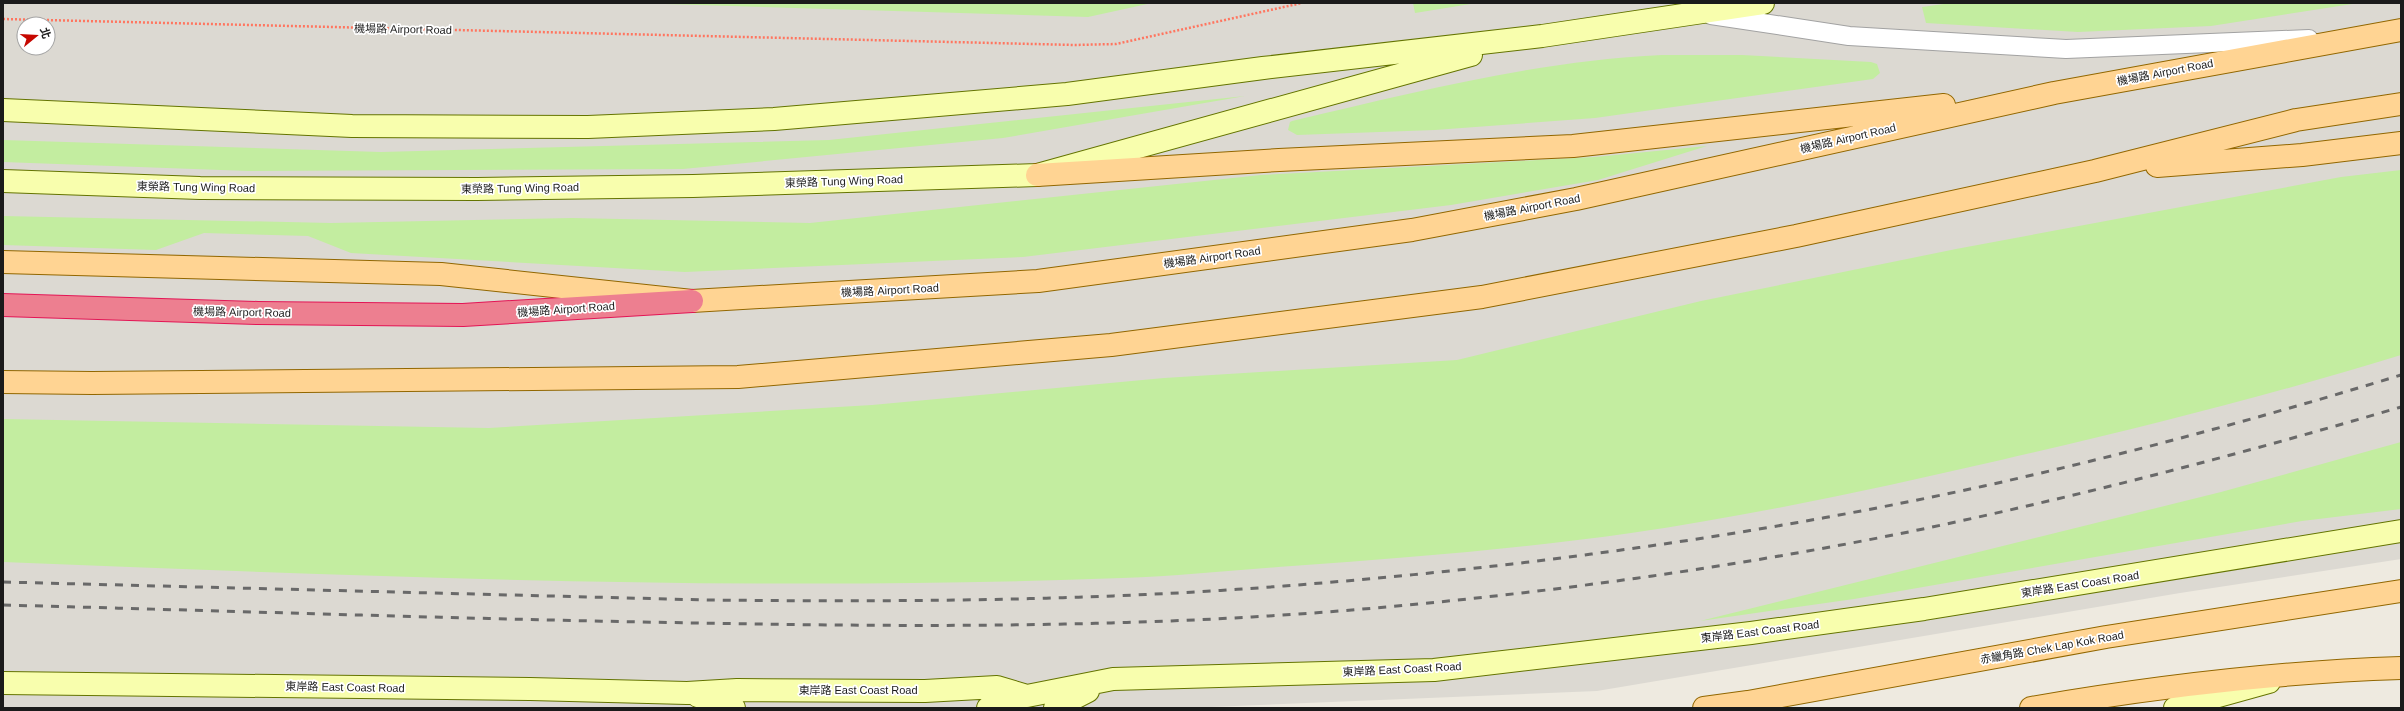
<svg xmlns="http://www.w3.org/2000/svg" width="2404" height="711" font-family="Arial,'Noto Sans TC',sans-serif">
	<rect width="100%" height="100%" fill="#eeeae0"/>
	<path fill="#dcd9d2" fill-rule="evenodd" d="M3,3H2401V559L2180,593L1597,691L1187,708H3ZM24,24H48V48H24Z"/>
	<path fill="#c3eda0" d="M632,3H1152L1088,17Z
		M1413,3H1477L1415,13Z
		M1951,3H2359L2211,26L2078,32L1926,23L1922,7Z
		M1662,55H1742L1871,62L1877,64L1880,73L1873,79L1595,118L1435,130L1297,135L1288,130L1290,122L1292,121C1415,92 1536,61 1662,55Z
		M1245,96L1003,138L683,169L248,171L3,162V140L381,152L829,140Z
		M1707,146L1598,180L1451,205L1023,257L685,272L351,253L308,236L204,233L156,250L3,245V216L331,223L572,218L810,223L1261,175L1595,157Z
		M2401,170V355C2268,396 2136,429 2001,460C1879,488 1755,515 1631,533C1519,549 1405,558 1292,566C1235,570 1179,576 1122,578C749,592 376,577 3,562V419L489,428L872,405L1164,378L1457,360L1701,301L1956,249L2341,177Z
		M2401,442V509L2302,521L1854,599L1700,621L2221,492Z"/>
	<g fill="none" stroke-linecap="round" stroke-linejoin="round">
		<g stroke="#a2a2a2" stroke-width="20">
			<path id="lane" d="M1711,15L1849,36L2066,49L2309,39"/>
		</g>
		<g stroke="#647400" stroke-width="24">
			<path id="secondary" d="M3,110L352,126L588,127L774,119L1067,94L1263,68L1542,36L1763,3
				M3,181L200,188L477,189L693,186L1037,175L1471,55
				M3,683L530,689L687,693L737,690L925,691L997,687L1027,696
				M698,696L734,708
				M988,708L1027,696L1113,679L1434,670L1751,633L1924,609L2401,531
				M1055,708L1088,691
				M2175,708L2269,682"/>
		</g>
		<g stroke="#926700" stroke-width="24">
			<path id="primary" d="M2157,166L2302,155L2401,143
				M1037,175L1279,160L1573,146L1944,105
				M3,262L441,274L692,301L1038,281L1412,230L1576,199L2054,93L2401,30
				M3,382L92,383L738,377L1111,345L1482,297L1796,236L2095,171L2296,120L2401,104
				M1704,708L1748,702L2106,637L2401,591
				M2031,708C2153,687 2277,672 2401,668"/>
		</g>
		<g stroke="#e31555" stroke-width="24">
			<path id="highway" d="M3,305L258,313L463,315L692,301"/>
		</g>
		<path stroke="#ff755f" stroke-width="2.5" stroke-dasharray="2 2" stroke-linecap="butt" d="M3,19L1075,45L1116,44L1302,3"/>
		<use href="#lane" stroke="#fff" stroke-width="18"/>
		<use href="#secondary" stroke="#f8fead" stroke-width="22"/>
		<use href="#primary" stroke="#ffd493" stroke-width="22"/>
		<use href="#highway" stroke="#ed7f90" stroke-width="22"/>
		<path stroke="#696969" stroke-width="3" stroke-dasharray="8 8" stroke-linecap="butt" d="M3,582L707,600C899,602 1092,601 1284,586C1519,568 1754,536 1984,486C2124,455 2264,417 2401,375
			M3,605C234,611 465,619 696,623C914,627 1134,628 1352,610C1541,594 1732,568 1918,530C2081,496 2241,454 2401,407"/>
	</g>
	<g text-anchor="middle" stroke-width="3.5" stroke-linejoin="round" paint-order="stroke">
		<g font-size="11" fill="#1b1b1b" stroke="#fff">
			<text transform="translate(403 29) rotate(1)" y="4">機場路 Airport Road</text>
			<text transform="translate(2165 72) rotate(-11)" y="4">機場路 Airport Road</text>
			<text transform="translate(1848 138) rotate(-13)" y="4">機場路 Airport Road</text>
			<text transform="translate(844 181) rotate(-2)" y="4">東榮路 Tung Wing Road</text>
			<text transform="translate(196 187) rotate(1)" y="4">東榮路 Tung Wing Road</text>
			<text transform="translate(520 188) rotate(-1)" y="4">東榮路 Tung Wing Road</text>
			<text transform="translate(1532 207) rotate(-11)" y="4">機場路 Airport Road</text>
			<text transform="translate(1212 257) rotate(-8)" y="4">機場路 Airport Road</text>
			<text transform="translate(890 290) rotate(-3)" y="4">機場路 Airport Road</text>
			<text transform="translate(566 309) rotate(-4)" y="4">機場路 Airport Road</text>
			<text transform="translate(242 312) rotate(1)" y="4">機場路 Airport Road</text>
			<text transform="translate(2080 584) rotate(-9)" y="4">東岸路 East Coast Road</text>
			<text transform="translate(1760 631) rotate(-7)" y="4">東岸路 East Coast Road</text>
			<text transform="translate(2052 647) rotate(-10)" y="4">赤鱲角路 Chek Lap Kok Road</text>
			<text transform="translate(1402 669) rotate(-3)" y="4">東岸路 East Coast Road</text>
			<text transform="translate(345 687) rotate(1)" y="4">東岸路 East Coast Road</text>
			<text x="858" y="694">東岸路 East Coast Road</text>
		</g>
	</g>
	<rect width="2404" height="711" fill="none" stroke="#1b1b1b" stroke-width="8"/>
	<g transform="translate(36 36) rotate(72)"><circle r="19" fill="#ffffff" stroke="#a4a4a4"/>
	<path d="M0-3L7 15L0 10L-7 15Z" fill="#c60700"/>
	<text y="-6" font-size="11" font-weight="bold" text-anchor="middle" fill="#1b1b1b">北</text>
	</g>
</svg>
